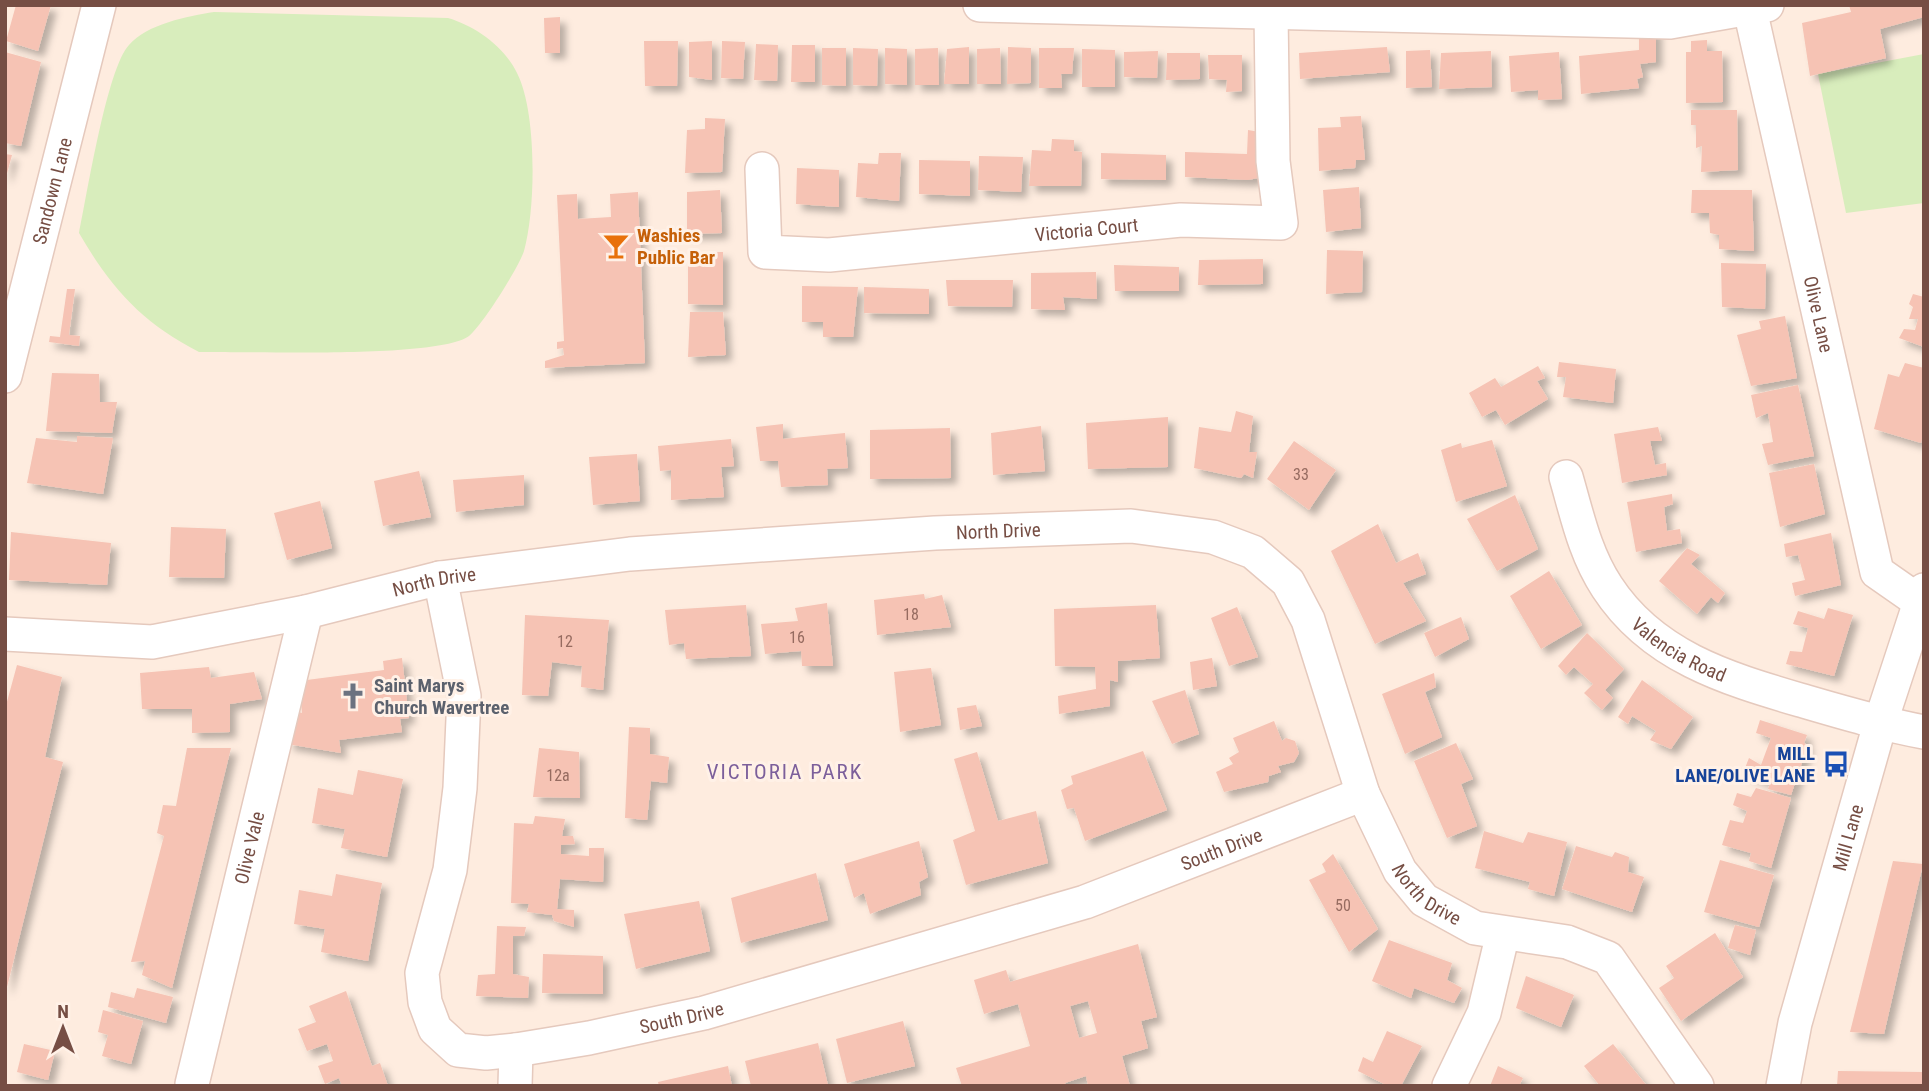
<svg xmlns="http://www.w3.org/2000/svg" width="1929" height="1091" font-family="'Roboto Condensed',sans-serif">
	<defs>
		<filter id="shadow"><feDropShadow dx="6" dy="6" stdDeviation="3.5" flood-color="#0004"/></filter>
	</defs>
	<rect width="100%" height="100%" fill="#feecdf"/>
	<path fill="#d8edbc" d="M214,12L448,18C475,26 504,46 517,73C537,112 536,208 524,251C519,267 482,326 469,336C438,359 247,351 199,352C141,322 111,288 79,233C87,195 107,68 129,45C147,24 188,16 214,12Z
		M1924,54V203L1846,213L1818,74Z"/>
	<path fill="#f6c3b4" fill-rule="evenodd" filter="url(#shadow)" d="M16,5H51L38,51L6,41Z
		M1849,5H1923L1924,17L1880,29L1886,58L1810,76L1802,23L1851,12Z
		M560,17V53H545L544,18Z
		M1639,29H1656V62L1640,64L1643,77L1637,79L1639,88L1581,94L1579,56L1639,50Z
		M1707,40V51H1722L1723,102L1686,103V52H1691V41Z
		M644,41H678L677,86H645Z
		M712,41V80L689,77V42Z
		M722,41L745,42L743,79L721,78Z
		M756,44L778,45L777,81L754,80Z
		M792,45H815V82H791Z
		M969,47V84H944L947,49Z
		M1008,47L1031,48V83L1007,84Z
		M1387,47L1390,72L1300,79L1299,53Z
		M822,48H846V86L822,85Z
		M853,48L878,49L877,86L853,85Z
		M885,48L907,49V85L885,84Z
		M938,48L939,85H915V49Z
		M1000,48L1001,84H977V49Z
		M1039,48H1074L1072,74H1061L1062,88H1039Z
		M1082,49L1115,50V87H1082Z
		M1430,50L1432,87L1406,88V51Z
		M1158,51L1157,78L1124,77V52Z
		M1491,51L1492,87L1439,89L1441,53Z
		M5,52L41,62L21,146L5,143Z
		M1559,52L1562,99L1538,100V90L1511,92L1509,56Z
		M1167,53H1200V79L1166,80Z
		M1208,55H1242V91L1226,92L1227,80L1209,79Z
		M1691,110H1737L1738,170L1701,172L1702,146L1696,148V125H1691Z
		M1361,116L1365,160H1356L1355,168L1319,171L1318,128L1341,127L1340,117Z
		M705,118L725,119L722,172L685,173L687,130L705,129Z
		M1248,130L1260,132L1263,177L1248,180L1185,177V152L1247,154Z
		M1052,139L1074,140V151L1082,152L1081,186H1029L1032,150L1051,151Z
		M879,153H901L899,201L856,197L858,163L878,164Z
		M1101,153L1166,155V180L1101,179Z
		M5,154L12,155L6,177H5Z
		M979,156L1023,157L1021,192L978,190Z
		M919,160L970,161V196L919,194Z
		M797,168L839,170V207L796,204Z
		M1359,187L1361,228L1326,232L1323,190Z
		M720,190L722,233L687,234V192Z
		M1692,190H1752L1754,251L1719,249V235L1710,233L1709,213H1691Z
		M638,192L645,363L545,368V361L564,355L563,348L557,349V342L564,341L557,195L577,194L578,219L611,217L610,194Z
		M1327,250L1363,251L1362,292L1326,294Z
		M688,252H723V305L688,304Z
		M1263,259V284L1198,285L1199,260Z
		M1721,263L1766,264L1765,309L1722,307Z
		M1114,265L1179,267V291H1115Z
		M1096,272L1097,299L1063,297L1065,310L1031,309V273Z
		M946,280H1013L1012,307L948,306Z
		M802,286L858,287L853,337H823V322H802Z
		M864,287L929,289V314L864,313Z
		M67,289H75L69,335L80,336L79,346L49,342L50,336L60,337Z
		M1913,294L1924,297V347L1899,338L1904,329L1915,330L1918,319H1909L1913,307L1909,304Z
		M690,312H723L726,355L688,357Z
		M1785,316L1797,378L1751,386L1737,335L1761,329L1759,321Z
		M1559,362L1616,369L1613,403L1563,397L1566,377H1557Z
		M1905,363L1924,368V433L1921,443L1874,429L1888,374L1899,377Z
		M1538,366L1545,378L1537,381L1548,399L1505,425L1496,410L1482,417L1469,393L1495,378L1501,387Z
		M52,373L99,374L100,402H117L112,433L46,431Z
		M1798,385L1814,456L1768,465L1762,444L1773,442L1768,413L1756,418L1751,395Z
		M1236,411L1253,416L1249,452H1257L1253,478L1244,474L1241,478L1194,468L1199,427L1231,432Z
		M1168,417V467L1088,469L1086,423Z
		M783,424V439L845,433L848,468L827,469L828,485L781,487L778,461H760L756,427Z
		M1041,426L1045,471L993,475L991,433Z
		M1658,427L1662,441H1650L1655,465L1666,463L1667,475L1622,483L1614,434Z
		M950,428L951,478L870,479V430Z
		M77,436L113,438L103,494L27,483L36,438L77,442Z
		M731,439L734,466L721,467L724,497L671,500V470L660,471L658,446Z
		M1492,440L1507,486L1456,502L1441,450L1461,443L1462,448Z
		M1294,441L1336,470L1309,510L1267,479Z
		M637,454L640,501L593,505L589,457Z
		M1814,464L1825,514L1780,527L1769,473Z
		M419,471L431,517L383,526L374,481Z
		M524,475V505L456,512L453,480Z
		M1672,494L1673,504L1664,507L1667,531L1680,529L1682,543L1636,552L1627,502Z
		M1515,495L1538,549L1497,571L1467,519Z
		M320,501L332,548L287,560L274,513Z
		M1378,524L1396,563L1418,553L1426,574L1403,583L1426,621L1375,644L1331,551Z
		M171,527L226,529L224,578L169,577Z
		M11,532L111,543L107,585L9,580Z
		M1831,533L1841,585L1795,596L1792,583L1805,580L1798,555L1786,557L1784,544Z
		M1687,548L1700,555L1691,564L1725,593L1718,603L1711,597L1697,614L1659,581Z
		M1549,571L1582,625L1541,649L1510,596Z
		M924,594L925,599L942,595L951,627L877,635L874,600Z
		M827,603L833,666H802L801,651L765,654L761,624L798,621L795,608Z
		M746,605L751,656L686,659L684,643L669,645L665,610Z
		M1156,605L1160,658L1118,661V682L1110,680V706L1059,714L1058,696L1096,689L1095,667L1055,666L1054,609Z
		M1237,607L1258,657L1229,666L1211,618Z
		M1828,608L1853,615L1834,676L1786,664L1790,651L1802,652L1808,628L1793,624L1798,611L1824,619Z
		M525,615L609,620L603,690L581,687L582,666L552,662L548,696L522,695Z
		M1461,617L1469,639L1435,657L1424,633Z
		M1587,633L1624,669L1605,690L1613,698L1602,710L1584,693L1593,684L1574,667L1566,675L1558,666Z
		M402,658L409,718L400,719L402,732L339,740L341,753L287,744L295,711L302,713L299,681L384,670L383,661Z
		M1212,658L1217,686L1193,690L1190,662Z
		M17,665L62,677L45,757L63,762L6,991L5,709Z
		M209,667L211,678L254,672L262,699L230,704V732L192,733V709H142L140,673Z
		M931,668L941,725L900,732L894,672Z
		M1434,673L1436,687L1425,692L1442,737L1405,754L1382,694Z
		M1642,680L1693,717L1671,749L1650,740L1656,731L1632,716L1628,724L1618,717Z
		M1185,690L1199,734L1172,744L1152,701Z
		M976,705L982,726L960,730L957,708Z
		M1760,720L1807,735L1804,743L1808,745L1791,795L1768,789L1770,783L1743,773L1749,758L1761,765L1771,738L1756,733Z
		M1274,721L1282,741L1286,738L1295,741L1299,753L1294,762L1278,766L1281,772L1269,776L1268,782L1224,792L1216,772L1233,764L1229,758L1239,752L1233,738Z
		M629,727L650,728V754L669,757L667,783L651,781L647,820L625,818Z
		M1456,743L1473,779L1461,784L1477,826L1447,838L1414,761Z
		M187,748H231L172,988L142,975L145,961L131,962L164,836L157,833L163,805L176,806Z
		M539,748L579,752L580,798L533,797Z
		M1143,751L1167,810L1085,841L1074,808L1067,809L1061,790L1073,784L1071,776Z
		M977,752L998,821L1036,811L1048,863L966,885L953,840L975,831L954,759Z
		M358,770L403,779L387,857L341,848L345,829L312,823L318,788L353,795Z
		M1756,788L1791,798L1771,868L1749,861L1751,853L1722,845L1730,820L1743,823L1747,811L1733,805L1737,793L1751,797Z
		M535,816L565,819L562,836H573L575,844L561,845V854L589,856V848H604L603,882L560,879L557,909L574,910V927L554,921L552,915L527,912L529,904L511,903L514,823L533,824Z
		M1484,831L1523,843L1528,832L1567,842L1554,896L1528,889L1530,882L1475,868Z
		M919,841L928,877L919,882L921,895L870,914L864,893L854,898L844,864Z
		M1576,846L1612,857L1615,852L1629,857L1628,872L1644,877L1632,912L1562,889Z
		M1333,854L1378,929L1349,952L1309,880L1326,872L1322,864Z
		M1720,860L1774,875L1759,927L1704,912Z
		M1893,861L1923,864L1884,1034L1850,1032Z
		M816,873L828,920L741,943L731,898Z
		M336,874L382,883L368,961L321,952L325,929L294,924L299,890L332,896Z
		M699,901L710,951L636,969L624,914Z
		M1735,925L1756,930L1750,955L1728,948Z
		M497,926L526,927L524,936H513V974L529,977L528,998L476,996L478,975L495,974Z
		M1715,933L1743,977L1681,1021L1659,988L1674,978L1666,966Z
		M1389,940L1452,963L1447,980L1462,988L1454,1003L1414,988L1411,998L1372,981Z
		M1138,944L1157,1017L1141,1021L1148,1048L1122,1056L1130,1086H1088L1086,1076L1065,1083L1066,1086H962L956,1068L1030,1046L1018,1004L984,1014L974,980L1006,970L1010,982ZM1088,1001L1097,1033L1079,1038L1070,1006Z
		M543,954L603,956V994L542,993Z
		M1526,976L1574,995L1561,1027L1516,1008Z
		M137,988L173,997L166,1023L108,1007L111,992L134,998Z
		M346,991L372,1066L380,1063L388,1086H342L339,1078L325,1084L318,1066L333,1061L327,1044L307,1051L298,1029L316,1022L309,1006Z
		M103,1010L143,1021L131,1064L102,1056L108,1035L98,1032Z
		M903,1021L915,1066L847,1083L836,1039Z
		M1387,1031L1422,1046L1401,1086H1388L1358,1071L1363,1057L1373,1062Z
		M818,1043L828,1085L751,1086L745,1061Z
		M24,1044L55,1051L48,1080L17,1072Z
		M1613,1044L1647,1086H1600L1584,1066Z
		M728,1066L732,1086H659L658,1082Z
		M1498,1066L1523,1078L1519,1086H1490Z
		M1838,1071L1924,1072V1086H1837Z"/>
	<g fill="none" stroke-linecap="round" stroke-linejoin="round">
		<g stroke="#e5c9bd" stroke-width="36">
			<g id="minor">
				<path d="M980,5L1670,22L1767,5"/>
				<path id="s1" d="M1749,5L1877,572L1920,602"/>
				<path id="s2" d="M762,169L765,252L829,255L1181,220L1281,223L1273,161L1271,12"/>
				<path id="s3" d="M5,376L99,5"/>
				<path id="s4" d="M1566,477C1577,515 1585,554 1607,587C1652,656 1725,678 1800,700C1841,712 1881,724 1924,732"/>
				<path id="s5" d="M440,578L464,696L460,788L450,870L422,973L425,1002L435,1029L458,1050L486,1053L516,1050L589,1038L704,1013L1085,902L1363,794"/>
				<path id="s6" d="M5,634L152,642L306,612L440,578L630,554L935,533L1131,526L1213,537L1253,552L1288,582L1308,620L1363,794L1400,871L1424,900L1475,928L1567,942L1608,958L1697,1086"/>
				<path id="s7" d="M192,1084L306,612"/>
				<path d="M515,1086L516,1050"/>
				<path d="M1449,1086L1484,1013L1503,933"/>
				<path id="s8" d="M1783,1086L1795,1023L1880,724L1924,590"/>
			</g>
		</g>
		<use href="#minor" stroke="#fff" stroke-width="33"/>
	</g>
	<defs>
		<g id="bar-bare" transform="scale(2.1)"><path d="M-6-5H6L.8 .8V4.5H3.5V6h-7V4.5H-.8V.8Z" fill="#e8710a" stroke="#fff1e7" stroke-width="2.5" paint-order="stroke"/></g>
		<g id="church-bare" transform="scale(2.1)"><path d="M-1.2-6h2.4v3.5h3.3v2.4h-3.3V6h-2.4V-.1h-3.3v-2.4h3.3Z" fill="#6b7280" stroke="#fff1e7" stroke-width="2.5" paint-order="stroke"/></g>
		<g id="bus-bare" transform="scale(2.1)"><path d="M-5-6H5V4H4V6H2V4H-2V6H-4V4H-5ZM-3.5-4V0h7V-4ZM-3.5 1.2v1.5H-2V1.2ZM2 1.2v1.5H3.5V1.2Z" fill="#1a4fb4" stroke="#fff1e7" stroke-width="2.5" paint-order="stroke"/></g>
	</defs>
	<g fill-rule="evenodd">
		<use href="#bar-bare" x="616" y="246"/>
		<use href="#church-bare" x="353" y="696"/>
		<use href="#bus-bare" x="1836" y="764"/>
	</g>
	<g text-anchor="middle" stroke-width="6" stroke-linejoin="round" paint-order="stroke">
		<g font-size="16" fill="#966b60">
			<text x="1301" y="480">33</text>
			<text x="911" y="620">18</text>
			<text x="797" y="643">16</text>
			<text x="565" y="647">12</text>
			<text x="558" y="781">12a</text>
			<text x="1343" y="911">50</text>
		</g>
		<g font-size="19" fill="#764e44" stroke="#fff1e7">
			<text dy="7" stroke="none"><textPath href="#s3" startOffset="191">Sandown Lane</textPath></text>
			<text dy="7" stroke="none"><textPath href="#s2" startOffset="406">Victoria Court</textPath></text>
			<text dy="7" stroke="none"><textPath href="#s1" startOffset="317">Olive Lane</textPath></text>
			<text dy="7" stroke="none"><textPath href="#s6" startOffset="1003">North Drive</textPath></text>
			<text dy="7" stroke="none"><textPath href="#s6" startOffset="436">North Drive</textPath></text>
			<text dy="7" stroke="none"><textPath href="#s4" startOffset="215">Valencia Road</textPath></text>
			<text dy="7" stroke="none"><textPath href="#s8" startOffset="257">Mill Lane</textPath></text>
			<text dy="7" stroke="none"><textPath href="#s7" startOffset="243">Olive Vale</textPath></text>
			<text dy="7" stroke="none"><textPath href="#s5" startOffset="1284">South Drive</textPath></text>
			<text dy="7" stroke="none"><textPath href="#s6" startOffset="1654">North Drive</textPath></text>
			<text dy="7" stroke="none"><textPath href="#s5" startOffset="718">South Drive</textPath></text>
		</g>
		<g font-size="19" font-weight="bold" fill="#c56008" stroke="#fff1e7" text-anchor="start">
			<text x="637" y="242">Washies<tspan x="637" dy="22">Public Bar</tspan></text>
		</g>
		<g font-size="19" font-weight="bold" fill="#5b616d" stroke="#fff1e7" text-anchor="start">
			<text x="374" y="692">Saint Marys<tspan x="374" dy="22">Church Wavertree</tspan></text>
		</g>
		<g font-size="19" font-weight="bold" fill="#164399" stroke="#fff1e7" text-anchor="end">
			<text x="1815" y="760">MILL<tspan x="1815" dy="22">LANE/OLIVE LANE</tspan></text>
		</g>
		<g font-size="21" letter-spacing="2" fill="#7c5f9b" stroke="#fff1e7">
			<text x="785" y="779">VICTORIA PARK</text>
		</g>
	</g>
	<rect width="1929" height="1091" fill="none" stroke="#764e44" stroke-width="14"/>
	<g transform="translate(63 1028)" stroke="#fff1e7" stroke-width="5" paint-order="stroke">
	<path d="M0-5L12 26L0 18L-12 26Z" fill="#764e44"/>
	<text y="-10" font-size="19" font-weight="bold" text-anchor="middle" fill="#764e44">N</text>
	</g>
</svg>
